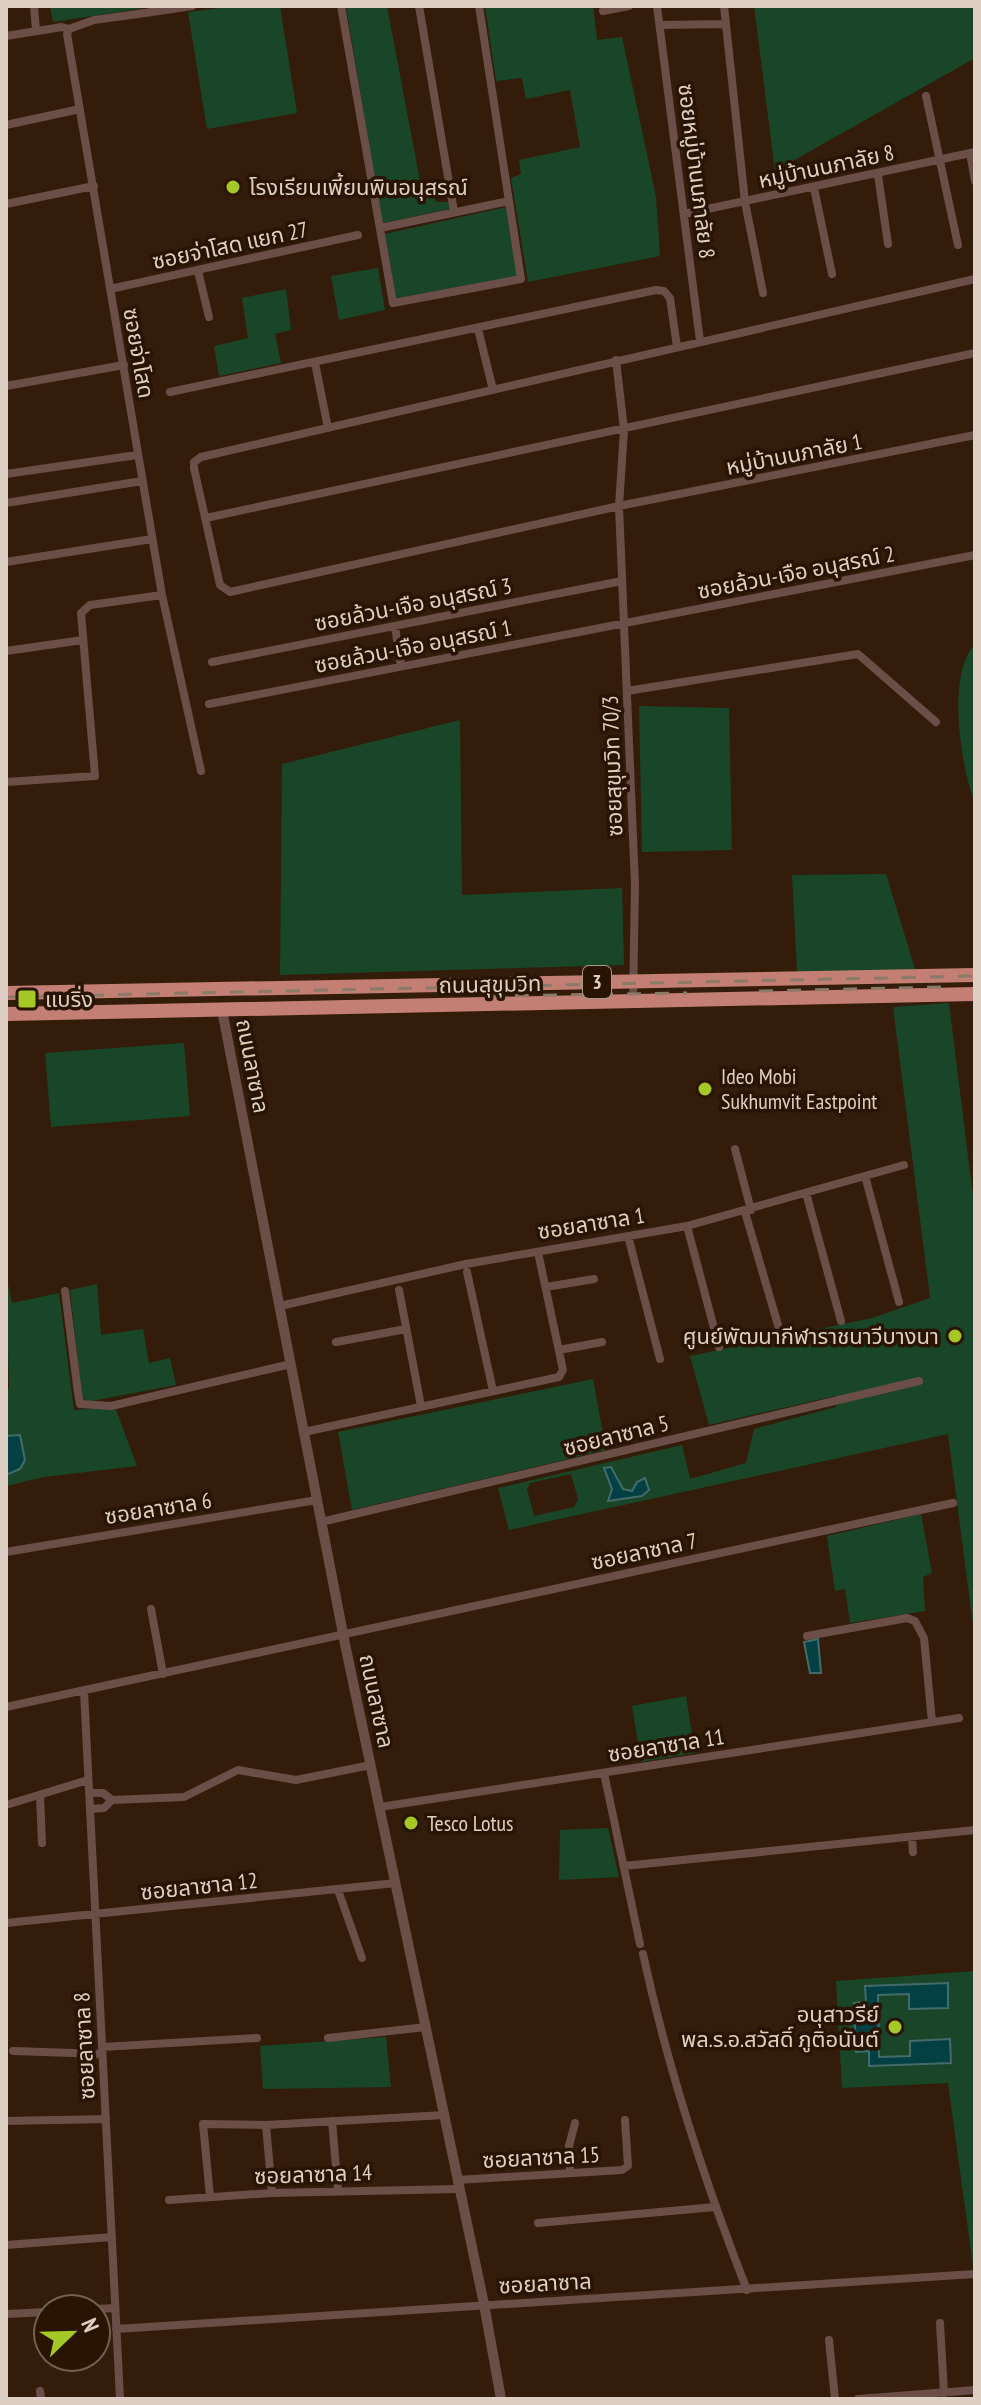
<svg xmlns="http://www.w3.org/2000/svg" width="981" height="2405" font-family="'PT Sans Narrow','Noto Sans Thai',sans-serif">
	<rect width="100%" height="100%" fill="#331d0a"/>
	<path fill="#194628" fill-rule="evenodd" d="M50,6H144V8L53,22Z
		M237,6H280L297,113L207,129L188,12Z
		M346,6H387L422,192L432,193L436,202H447L450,209L382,223Z
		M485,6H593L597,40L622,37L656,197L660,256L528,282L511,178L521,174L519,160L580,147L570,90L526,99L522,78L496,81Z
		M754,6H975V58L775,171Z
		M506,207L517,277L396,298L385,234Z
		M378,268L385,310L339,320L331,276Z
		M286,289L291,330L275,334L281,363L219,376L214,346L248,338L242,298Z
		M975,645V803C961,769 946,672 975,645Z
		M639,706L729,708L732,850L642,852Z
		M460,720L462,895L622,888L624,965L280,975L282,764Z
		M886,874L916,972H797L792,875Z
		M949,1003L975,1213V1640L948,1434L509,1530L498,1488L682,1445L690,1479L746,1463L754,1429L836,1407L835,1396L709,1425L690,1356L872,1318L930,1298L893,1007ZM616,1473L623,1489L632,1492L644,1478L649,1489L641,1496L608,1500L612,1489L609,1480ZM571,1474L578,1499L574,1507L534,1516L527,1489L530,1483Z
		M184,1043L190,1116L51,1127L45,1053Z
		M6,1275L12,1303L59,1293L74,1410L115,1407L137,1466L44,1477L6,1486V1475L20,1435L6,1436V1395L9,1388Z
		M97,1284L101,1335L143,1329L149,1363L170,1358L176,1385L86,1402L82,1397L70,1290Z
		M593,1379L606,1450L352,1510L338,1432Z
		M921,1514L932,1573L923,1577L925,1611L850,1623L845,1589L835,1591L827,1536Z
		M686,1696L695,1753L641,1762L632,1706Z
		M608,1828L619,1877L559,1880L560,1830Z
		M975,1971V2266H973L948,2083L842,2088L836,1981Z
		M386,2037L391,2087L263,2089L260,2046Z"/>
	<path fill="#024043" stroke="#446b6a" stroke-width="2" d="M20,1435L25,1460L20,1469L6,1475V1436Z
		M611,1467L623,1489L632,1491L637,1482L645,1478L649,1490L642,1496L608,1501L612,1489L604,1468Z
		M818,1639L821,1673H810L804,1642Z
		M948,1983V2008L909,2009V1994L878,1995L879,2057L910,2056V2041L950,2039L951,2063L869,2066V2051L856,2052L854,2003L866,2002L865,1986Z"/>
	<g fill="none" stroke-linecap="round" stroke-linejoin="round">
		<path stroke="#6c4e49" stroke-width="8" d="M34,6L36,30
			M152,6V12L94,20L69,29L67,34L162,595L201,771
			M341,6L393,303L521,279L479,6
			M419,6L454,212
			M657,6L700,341
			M724,6L745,202L763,293
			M603,11L629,6
			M152,12L192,6
			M660,25L726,24
			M6,36L62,27L69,29
			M926,96L958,245
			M6,125L80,109
			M970,153L975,181
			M878,175L888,244
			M814,188L832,274
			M6,204L94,186
			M684,214L975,152
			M380,228L509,201
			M198,271L209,317
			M975,279L201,457L194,462V468L220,585L230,592L619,506L975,435
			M110,289L358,235
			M478,329L493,390
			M616,360L624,430L619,506L635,885L633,1003
			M315,363L328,428
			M6,386L124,365
			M170,392L656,290L664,291L670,298L677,347
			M6,474L137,455
			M6,503L142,481
			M206,518L975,353
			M6,562L152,539
			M395,626L401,666
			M6,651L83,640
			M212,662L622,581
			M627,691L858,654L936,722
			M209,704L975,555
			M6,782L95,776L81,613L90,605L162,595
			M735,1149L751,1210
			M865,1176L899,1302
			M806,1193L841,1321
			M745,1212L780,1332
			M687,1226L719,1347
			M628,1236L660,1359
			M467,1272L493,1391
			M546,1287L594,1279
			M399,1290L421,1406
			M65,1291L78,1393L80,1404L111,1406L291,1364
			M280,1306L466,1264L687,1226L904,1165
			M336,1342L406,1329
			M559,1350L602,1342
			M304,1432L559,1377L563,1370L539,1257
			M321,1522L919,1381
			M6,1552L317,1500
			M151,1609L163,1674
			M807,1636L907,1618L915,1621L924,1638L932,1722
			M84,1691L120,2399
			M6,1707L953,1503
			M604,1773L640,1944
			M89,1793H103L112,1800L184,1797L238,1770L296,1780L371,1765
			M40,1795L42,1843
			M6,1805L88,1780
			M380,1807L959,1718
			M90,1809L104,1808L112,1800
			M912,1837L913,1852
			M624,1866L975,1830
			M338,1890L362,1958
			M6,1923L396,1883
			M643,1954C668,2069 704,2180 747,2290
			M328,2038L426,2027
			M102,2047L257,2038
			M13,2051L102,2054
			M6,2121L106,2119
			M332,2121L338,2191
			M266,2125L272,2193
			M570,2173L569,2146L575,2123
			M457,2180L622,2170L628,2166L625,2120
			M210,2196L203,2124L266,2125L445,2115
			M169,2200L272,2193L458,2189
			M538,2223L715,2207
			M6,2245L112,2237
			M96,2309L115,2308
			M6,2314L48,2312
			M940,2323L944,2393
			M116,2329L975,2274
			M829,2340L835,2399
			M40,2391L41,2399
			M858,2399L975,2390"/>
		<path stroke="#6c4e49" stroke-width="10" d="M222,1010L345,1644L484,2304L501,2399"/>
		<path stroke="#c37f74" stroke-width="14" d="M6,993L975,975
			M6,1014L975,994"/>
		<path stroke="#8b796a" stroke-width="3" stroke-dasharray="14 14" stroke-linecap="butt" d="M759,991L943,987
			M487,996L687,993
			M6,997L975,976"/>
	</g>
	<g fill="#a4c825" stroke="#291402" stroke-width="3">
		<circle cx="233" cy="187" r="8"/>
		<rect x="17" y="989" width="20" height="20" rx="4"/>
		<circle cx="705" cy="1089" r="8"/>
		<circle cx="955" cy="1336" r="8"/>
		<circle cx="411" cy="1823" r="8"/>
		<circle cx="895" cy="2027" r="8"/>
	</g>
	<g text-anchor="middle" stroke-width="7" stroke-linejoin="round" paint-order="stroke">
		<rect fill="#291402" stroke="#a8978a" stroke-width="2" x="583" y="966" width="28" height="32" rx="6"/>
		<g font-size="20" font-weight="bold" fill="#decfc4">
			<text x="597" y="989">3</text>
		</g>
		<g font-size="22" fill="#decfc4" stroke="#291402">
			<text transform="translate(826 166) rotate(-12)" y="8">หมู่บ้านนภาลัย 8</text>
			<text transform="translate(697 171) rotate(83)" y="8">ซอยหมู่บ้านนภาลัย 8</text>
			<text transform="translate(230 245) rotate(-12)" y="8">ซอยจ่าโสด แยก 27</text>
			<text transform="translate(139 353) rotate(80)" y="8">ซอยจ่าโสด</text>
			<text transform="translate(794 454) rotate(-11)" y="8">หมู่บ้านนภาลัย 1</text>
			<text transform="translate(796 572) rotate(-11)" y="8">ซอยล้วน-เจือ อนุสรณ์ 2</text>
			<text transform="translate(413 604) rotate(-11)" y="8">ซอยล้วน-เจือ อนุสรณ์ 3</text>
			<text transform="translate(413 646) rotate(-11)" y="8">ซอยล้วน-เจือ อนุสรณ์ 1</text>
			<text transform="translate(612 766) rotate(-92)" y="8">ซอยสุขุมวิท 70/3</text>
			<text transform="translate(490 984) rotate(-1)" y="8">ถนนสุขุมวิท</text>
			<text transform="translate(253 1066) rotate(79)" y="8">ถนนลาซาล</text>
			<text transform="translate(591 1223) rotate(-9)" y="8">ซอยลาซาล 1</text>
			<text transform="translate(616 1435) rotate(-14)" y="8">ซอยลาซาล 5</text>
			<text transform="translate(158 1508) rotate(-9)" y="8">ซอยลาซาล 6</text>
			<text transform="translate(644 1551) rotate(-12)" y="8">ซอยลาซาล 7</text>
			<text transform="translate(377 1701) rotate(78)" y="8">ถนนลาซาล</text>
			<text transform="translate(666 1745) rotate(-9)" y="8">ซอยลาซาล 11</text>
			<text transform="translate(199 1886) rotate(-6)" y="8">ซอยลาซาล 12</text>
			<text transform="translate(84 2046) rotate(-93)" y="8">ซอยลาซาล 8</text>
			<text transform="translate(541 2157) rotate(-3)" y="8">ซอยลาซาล 15</text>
			<text transform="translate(313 2174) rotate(-2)" y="8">ซอยลาซาล 14</text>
			<text transform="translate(545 2283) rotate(-3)" y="8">ซอยลาซาล</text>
		</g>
		<g font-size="22" fill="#decfc4" stroke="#291402" text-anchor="start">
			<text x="249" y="195">โรงเรียนเพี้ยนพินอนุสรณ์</text>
			<text x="45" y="1007">แบริ่ง</text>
			<text x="721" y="1084">Ideo Mobi<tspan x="721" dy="25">Sukhumvit Eastpoint</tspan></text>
			<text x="939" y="1344" text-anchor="end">ศูนย์พัฒนากีฬาราชนาวีบางนา</text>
			<text x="427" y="1831">Tesco Lotus</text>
			<text x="879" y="2022" text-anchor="end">อนุสาวรีย์<tspan x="879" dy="25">พล.ร.อ.สวัสดิ์ ภูติอนันต์</tspan></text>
		</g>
	</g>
	<rect width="981" height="2405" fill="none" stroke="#decfc4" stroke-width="16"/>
	<g transform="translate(72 2333) rotate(67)"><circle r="38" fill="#291402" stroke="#715f50" stroke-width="2"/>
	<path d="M0-6L14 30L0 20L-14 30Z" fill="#a4c825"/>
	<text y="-12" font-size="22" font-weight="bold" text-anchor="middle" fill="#decfc4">N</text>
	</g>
</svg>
